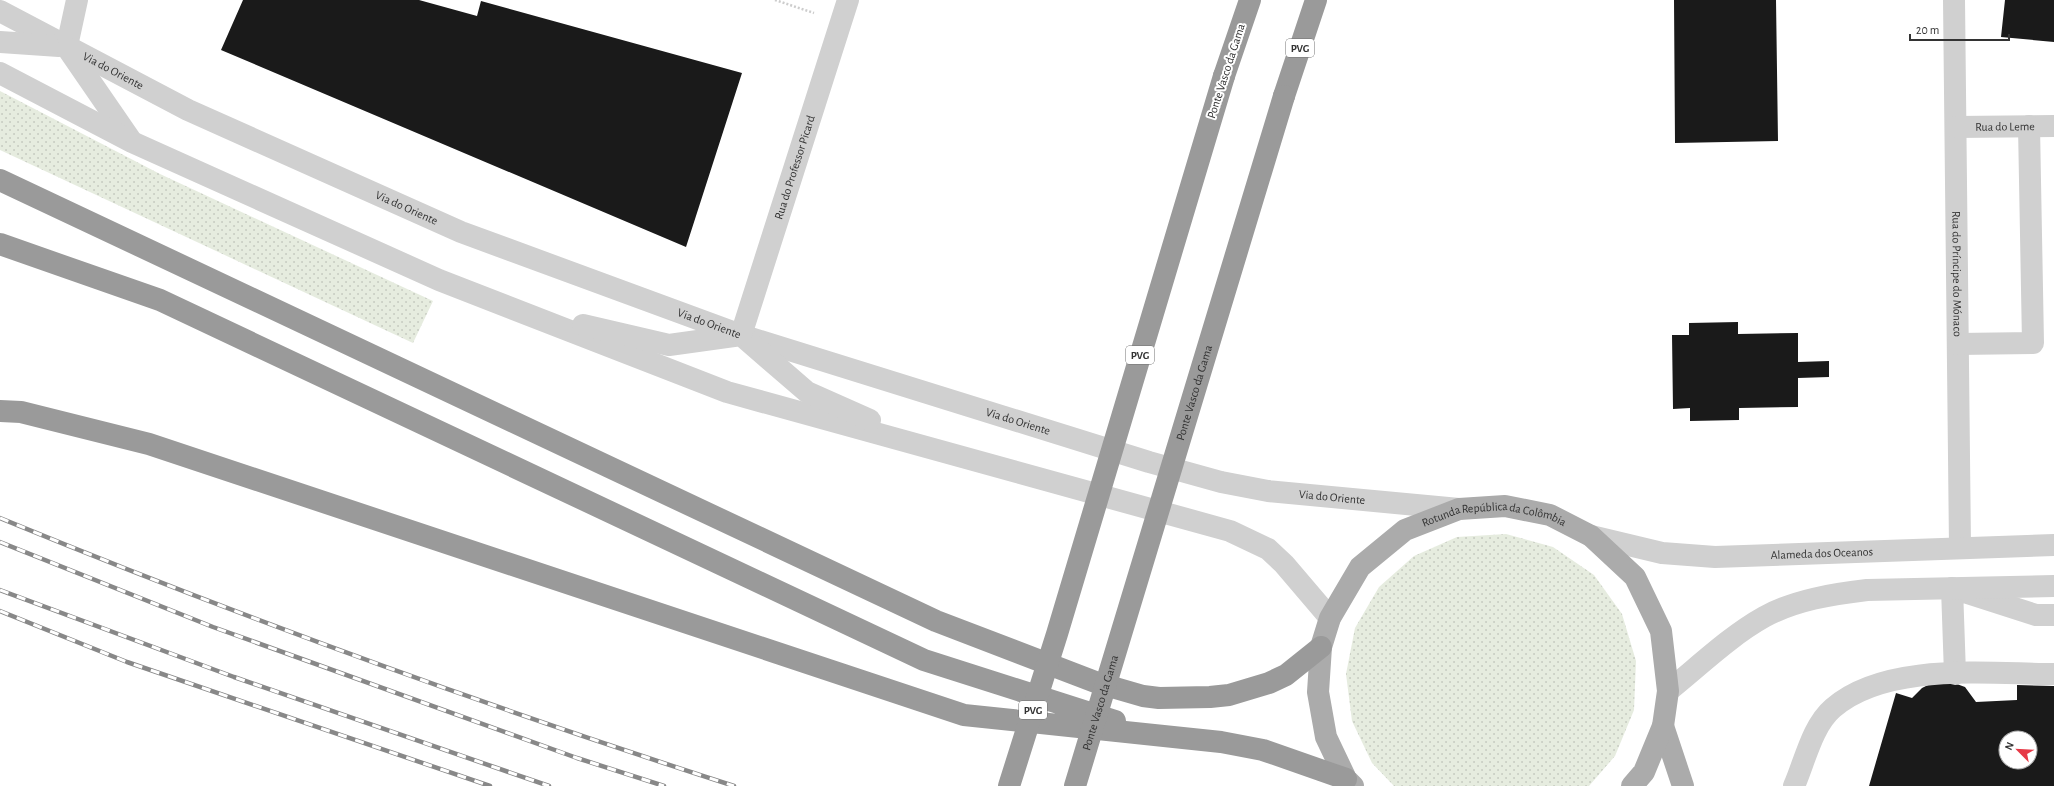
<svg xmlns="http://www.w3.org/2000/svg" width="2054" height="786" font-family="'Alegreya Sans',sans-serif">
	<defs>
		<pattern id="grass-dots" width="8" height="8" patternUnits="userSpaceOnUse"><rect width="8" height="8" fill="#e6ecdf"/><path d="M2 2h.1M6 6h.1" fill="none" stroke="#c6cbc0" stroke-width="1.8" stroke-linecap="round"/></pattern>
	</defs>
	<rect width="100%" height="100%" fill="#fff"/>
	<path fill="url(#grass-dots)" d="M0,91L160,174L433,301L413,343L0,150Z
		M1506,534L1553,547L1594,575L1622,614L1636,661L1634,710L1615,756L1589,786H1394L1372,763L1352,721L1346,674L1355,628L1379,587L1414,556L1457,537Z"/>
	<path fill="#1a1a1a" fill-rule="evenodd" d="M243,0H419L477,16L481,1L742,73L686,247L221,50Z
		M1674,0H1776L1778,141L1675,143Z
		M2005,0H2054V42L2001,37Z
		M1738,322V334L1798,333V362L1829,361V377L1798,378V407L1739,408V420L1690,421V408L1673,409L1672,335H1689V323Z
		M1934,682L1954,683L1965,687L1976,702L2017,700V685L2054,686V786H1869L1896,693L1912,698L1922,688ZM2006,738H2030V762H2006Z"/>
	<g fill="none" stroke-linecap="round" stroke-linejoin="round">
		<path stroke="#cdcdcd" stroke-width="2.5" stroke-dasharray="2 2" stroke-linecap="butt" d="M775,0L814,13"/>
		<g stroke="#d0d0d0" stroke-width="22">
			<path id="s1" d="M1954,0L1960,547"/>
			<path id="s2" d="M0,11L188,110L461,232L741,335L1149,462L1221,482L1268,491L1459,509"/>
			<path d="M0,42L59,46"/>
			<path d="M67,46L77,0"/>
			<path d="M68,49L130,139"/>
			<path d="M0,73L132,142L439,280L727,392L1230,531L1268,549L1284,564L1330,618"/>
			<path id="s3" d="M1956,127L2054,126"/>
			<path d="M583,325L669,345L741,335L807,392L870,420"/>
			<path id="s4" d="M741,335L848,0"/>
			<path d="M1958,344L2033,343L2029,126"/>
			<path id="s5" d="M1591,536L1662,553L1715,557L2054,545"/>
			<path d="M1955,674L1952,588L2036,615H2054"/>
			<path d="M1668,691C1699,666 1730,636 1764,617C1795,600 1833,594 1867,590L2054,586"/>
			<path d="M1794,786C1805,761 1812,726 1833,708C1886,662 1988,674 2054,674"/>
		</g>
		<g stroke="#ababab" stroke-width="22">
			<path d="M1663,726L1683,786"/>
			<path id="s6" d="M1353,786L1346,779L1326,737L1318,692L1321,647L1330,618L1360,567L1405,530L1459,509L1505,506L1550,515L1591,536L1635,577L1661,631L1668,691L1663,726L1644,772L1632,786"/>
		</g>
		<path stroke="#9a9a9a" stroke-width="22" d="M1224,76L1250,0
			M1284,96L1316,0
			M0,180L936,621L1098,683L1143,696L1159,698L1210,697L1229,695L1269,683L1286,675L1321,647
			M0,244L160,300L924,660L1115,721
			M0,411L21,412L149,444L964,715L1221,742L1263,750L1346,779"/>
		<g stroke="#888" stroke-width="4.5">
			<path id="rail" d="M0,518C241,617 486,706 734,786
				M0,542L213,627L577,758L664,786
				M0,590L234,677L549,786
				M0,611L127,662L490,786"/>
		</g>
		<use href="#rail" stroke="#fff" stroke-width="3" stroke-dasharray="9" stroke-linecap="butt"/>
		<g stroke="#9a9a9a" stroke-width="22">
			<path d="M1009,786L1057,634L1224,76"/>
			<path id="s7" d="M1075,786L1284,96"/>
		</g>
	</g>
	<g text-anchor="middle" stroke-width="4" stroke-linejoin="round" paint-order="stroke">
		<g fill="#fff" stroke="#707070" stroke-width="1">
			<rect x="1286" y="39" width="28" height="18" rx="3"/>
			<rect x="1126" y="346" width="28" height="18" rx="3"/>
			<rect x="1019" y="701" width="28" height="18" rx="3"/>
		</g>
		<g font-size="11" font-weight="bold" fill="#333">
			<text x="1300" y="52">PVG</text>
			<text x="1140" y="359">PVG</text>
			<text x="1033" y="714">PVG</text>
		</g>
		<g font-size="12" fill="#333" stroke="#fff">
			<text dy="4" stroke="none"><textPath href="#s2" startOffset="128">Via do Oriente</textPath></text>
			<text transform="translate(1226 71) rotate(-72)" y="4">Ponte Vasco da Gama</text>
			<text dy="4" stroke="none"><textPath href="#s3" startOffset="49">Rua do Leme</textPath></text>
			<text dy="4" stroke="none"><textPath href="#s4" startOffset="176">Rua do Professor Picard</textPath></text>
			<text dy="4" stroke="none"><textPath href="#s2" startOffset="452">Via do Oriente</textPath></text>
			<text dy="4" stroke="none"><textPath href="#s1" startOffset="274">Rua do Príncipe do Mónaco</textPath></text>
			<text dy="4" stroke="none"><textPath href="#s2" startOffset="776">Via do Oriente</textPath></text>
			<text dy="4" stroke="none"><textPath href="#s7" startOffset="411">Ponte Vasco da Gama</textPath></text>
			<text dy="4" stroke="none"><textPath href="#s2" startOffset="1100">Via do Oriente</textPath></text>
			<text dy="4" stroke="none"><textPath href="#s2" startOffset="1424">Via do Oriente</textPath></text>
			<text dy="4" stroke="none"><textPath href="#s6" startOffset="388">Rotunda República da Colômbia</textPath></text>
			<text dy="4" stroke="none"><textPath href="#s5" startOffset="233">Alameda dos Oceanos</textPath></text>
			<text dy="4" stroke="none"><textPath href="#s7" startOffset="87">Ponte Vasco da Gama</textPath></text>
		</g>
	</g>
	<g transform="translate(2018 750) rotate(294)"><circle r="19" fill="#ffffff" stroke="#adadad"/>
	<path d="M0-3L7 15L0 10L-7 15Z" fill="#e63946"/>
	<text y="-6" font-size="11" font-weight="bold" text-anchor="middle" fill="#333333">N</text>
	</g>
	<path d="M1910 34v6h99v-6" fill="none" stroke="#333333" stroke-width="2"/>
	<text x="1916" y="34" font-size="12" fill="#333333" stroke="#ffffff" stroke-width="3" paint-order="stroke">20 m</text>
</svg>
